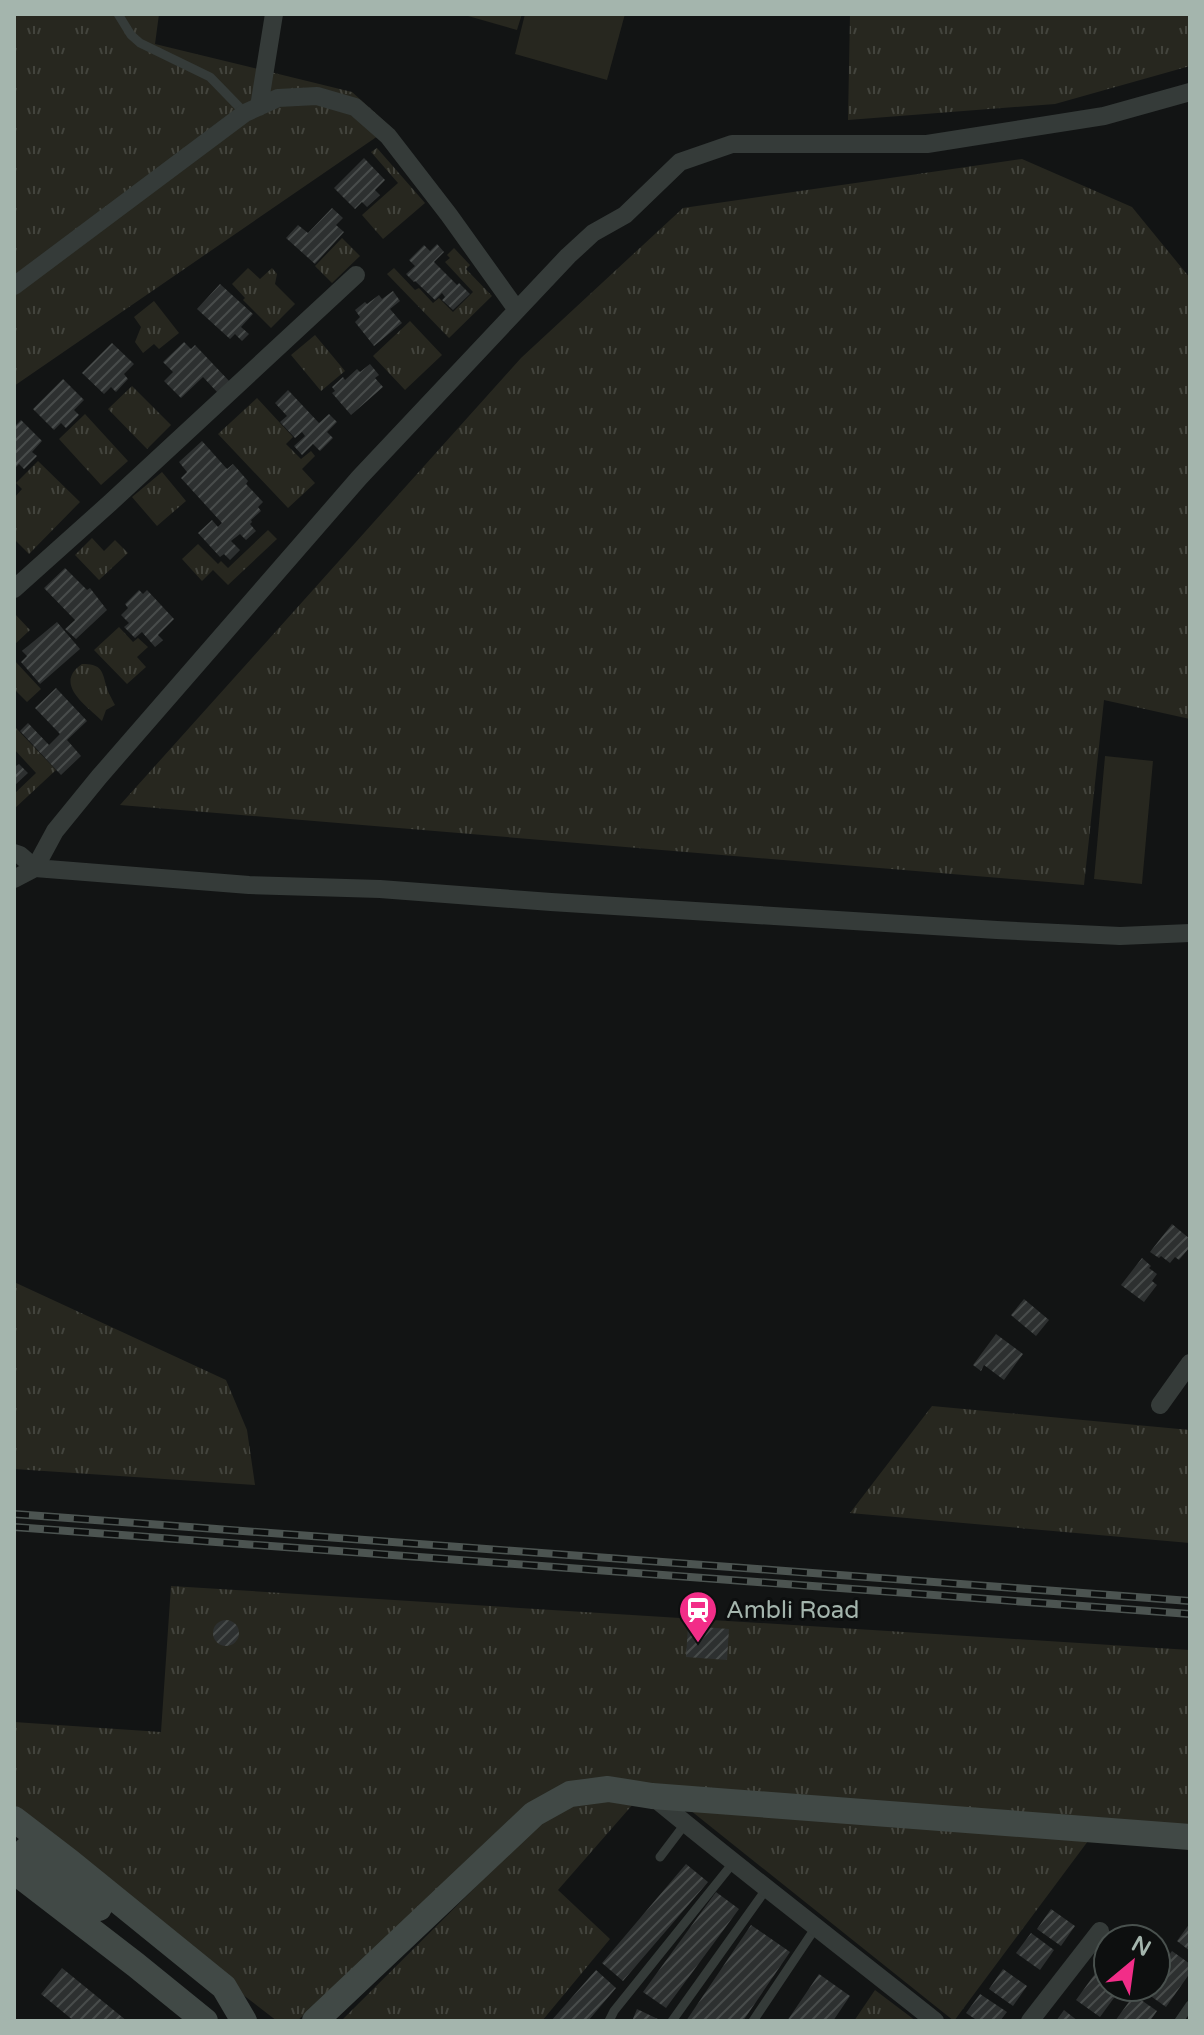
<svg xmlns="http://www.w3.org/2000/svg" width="1204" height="2035" font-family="'Varela Round',sans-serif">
	<defs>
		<pattern id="grass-tufts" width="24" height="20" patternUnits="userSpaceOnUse" patternTransform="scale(2)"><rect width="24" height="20" fill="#27271f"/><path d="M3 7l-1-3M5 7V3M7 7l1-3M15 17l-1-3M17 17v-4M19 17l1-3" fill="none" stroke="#43443d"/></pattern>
		<pattern id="building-hatch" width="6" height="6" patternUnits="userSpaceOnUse" patternTransform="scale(2)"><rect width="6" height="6" fill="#2d3030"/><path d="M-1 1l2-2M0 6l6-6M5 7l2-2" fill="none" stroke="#484c4b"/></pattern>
	</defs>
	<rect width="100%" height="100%" fill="#121414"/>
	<path fill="url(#grass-tufts)" d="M14,14H159L155,44L352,92L391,127L14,386Z
		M850,14H1190V66L1055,104L848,120Z
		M377,148L425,203L383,239L362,215L398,183L371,152Z
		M1022,159L1132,207L1190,278V719L1104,700L1084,885L120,805L521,358L683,208Z
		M342,238L360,256L332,283L315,266Z
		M454,248L470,265L466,269L492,296L449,338L387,274L394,268L415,290L419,288L433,303L439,298L453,312L473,292L445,262L450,258L447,255Z
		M248,268L260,279L272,268L277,274L275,284L295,304L271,328L243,300L245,298L232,284Z
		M154,301L179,333L159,349L154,344L143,353L135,342L141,327L134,317Z
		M410,321L442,355L405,390L373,356Z
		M315,335L345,371L321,391L291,355Z
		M132,386L171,425L147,449L108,409Z
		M257,398L293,437L286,444L301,459L311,451L315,456L302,469L315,483L288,508L218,434Z
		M85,414L128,461L101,485L59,439Z
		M38,461L80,502L29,554L14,539V498L22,489L16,483Z
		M162,472L186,501L157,526L132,497Z
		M268,530L277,539L228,585L213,570L202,581L182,559L198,544L218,564L221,561L228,568Z
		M92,538L104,551L115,540L128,553L99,580L75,555Z
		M14,613L30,630L14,645Z
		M119,627L133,642L138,638L148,647L137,657L146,667L127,684L94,650Z
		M14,660L41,689L27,702L14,689Z
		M82,664C100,664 102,669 106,685C107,691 112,699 115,705L106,710L102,721C86,705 53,684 82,664Z
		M15,727L56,770L14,809V794L36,773L14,749Z
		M14,1282L226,1380L247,1430L255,1485L14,1469Z
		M932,1406L1190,1430V1543L850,1513Z
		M171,1586L1190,1650V1833L609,1787L533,1813L297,2021H277L14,1819V1722L161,1732Z
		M609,1799L634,1803L558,1890L610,1939L542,2021H341L542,1821L573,1803Z
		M690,1810L1091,1837L954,2021Z
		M875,1990L916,2021H854Z"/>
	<path fill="#27271f" d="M461,14H522L517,30Z
		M525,14H625L607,80L515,54Z
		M1105,756L1153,761L1142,884L1094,879Z"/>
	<path fill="url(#building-hatch)" d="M364,158L385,180L375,190L380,195L367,207L362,202L355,209L334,188Z
		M332,208L343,218L336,225L344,232L315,264L286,238L298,225L308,233Z
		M437,244L444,252L434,262L457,285L459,283L470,294L453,310L442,300L445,297L442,293L435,300L415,281L414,282L406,274L415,266L409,260L424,245L430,251Z
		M220,284L253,314L241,327L249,334L242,341L235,334L230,339L197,309Z
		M393,291L400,301L390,309L402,323L374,346L355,322L360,317L355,310L365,302L367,304L379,295L382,299Z
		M184,342L191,349L195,345L230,382L218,393L203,377L181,398L164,381L173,372L163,362Z
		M112,343L134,364L124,374L128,379L116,392L111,387L104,394L82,373Z
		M370,364L379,375L375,378L383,387L351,415L332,393L335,391L332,387L343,377L345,380L357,369L360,372Z
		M63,379L84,400L74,410L79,415L66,428L61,423L54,430L33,409Z
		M288,390L319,423L329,414L337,422L327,432L333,438L320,451L313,444L302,455L294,446L305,436L302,432L295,438L280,422L287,416L275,403Z
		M21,420L42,441L32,452L37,456L24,469L19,464L14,469V427Z
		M202,441L227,469L233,464L248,481L246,484L263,502L258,507L261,511L251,520L252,522L250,524L256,531L246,540L240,534L231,541L240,550L230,560L224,554L220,557L198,533L212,520L218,527L222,523L181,478L187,472L179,462Z
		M65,568L87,590L90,588L107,610L76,639L65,629L75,620L44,588Z
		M139,590L143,594L147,590L174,619L158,635L163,640L155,647L142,632L135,638L124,627L129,623L121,615L128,608L125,604Z
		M57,622L80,649L40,684L21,662L27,656L22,651Z
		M56,688L87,721L67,740L81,756L61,775L20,731L28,723L49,745L60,734L35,708Z
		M14,764L16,766L19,764L28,773L14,786Z
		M1172,1224L1190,1239V1247L1179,1260L1175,1257L1170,1263L1161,1256L1159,1258L1150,1252Z
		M1142,1258L1151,1266L1149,1268L1157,1274L1152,1281L1157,1285L1144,1302L1121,1285Z
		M1024,1299L1049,1320L1036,1336L1011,1315Z
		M996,1334L1023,1354L1004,1380L984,1365L981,1371L973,1365Z
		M213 1633a13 13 0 1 1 26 0a13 13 0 1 1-26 0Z
		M688,1626L729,1629L727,1660L686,1657Z
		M686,1864L708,1882L623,1981L602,1963Z
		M716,1892L739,1909L666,2008L643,1992Z
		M1051,1909L1075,1926L1061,1946L1037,1929Z
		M1190,1923V1951L1177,1941Z
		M751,1925L790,1952L743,2021H686Z
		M1031,1933L1054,1950L1040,1970L1016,1953Z
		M1172,1951L1190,1964V1973L1166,2007L1138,1987H1156V1964L1160,1967Z
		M1108,1956V1987H1122L1100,2017L1076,2000Z
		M62,1968L127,2021H74L41,1994Z
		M1003,1969L1027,1986L1013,2006L989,1989Z
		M596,1970L616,1988L588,2021H551Z
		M819,1974L850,1996L833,2021H787Z
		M980,1994L1007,2012L1000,2021H978L966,2013Z
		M1134,1995L1157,2011L1150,2021H1115Z
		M637,2009L662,2021H632Z
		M1064,2010L1078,2021H1056Z"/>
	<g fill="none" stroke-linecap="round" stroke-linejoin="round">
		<path stroke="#353b39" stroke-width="9" d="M118,14L131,35L140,43L210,77L245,113
			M660,1857L685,1824
			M609,2021L614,2011L733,1863
			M672,2021L767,1888
			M753,2021L816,1927
			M1179,2021L1190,2005"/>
		<path stroke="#353b39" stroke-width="18" d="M259,107L274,14
			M14,286L245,113L278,98L317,96L355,107L388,136L449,215L517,310
			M14,589L110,503L356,275
			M14,853L20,855L35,868L249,885L380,889L551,902L997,930L1120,936L1190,933
			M14,879L35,868L55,831L99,777L359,478L568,256L593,233L625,215L680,162L732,144H927L1104,116L1190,92
			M1160,1405L1190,1363
			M652,1796C745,1873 841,1946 935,2021
			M1030,2021L1100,1931"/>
		<path stroke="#414946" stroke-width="26" d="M14,1819L70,1862L224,1987L244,2021
			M26,1850L99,1908
			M14,1871L136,1965L205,2021
			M315,2021L534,1814L570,1794L608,1789L652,1796L1190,1837"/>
		<g stroke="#4c5451" stroke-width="8">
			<path id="rail" d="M14,1514L1190,1601
				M14,1527L1190,1614"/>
		</g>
		<use href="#rail" stroke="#0d0f0f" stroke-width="5" stroke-dasharray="15" stroke-linecap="butt"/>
	</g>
	<defs>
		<g id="station-pin" transform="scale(2)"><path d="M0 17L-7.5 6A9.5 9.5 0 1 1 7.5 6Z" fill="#f22d88" stroke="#0d0f0f"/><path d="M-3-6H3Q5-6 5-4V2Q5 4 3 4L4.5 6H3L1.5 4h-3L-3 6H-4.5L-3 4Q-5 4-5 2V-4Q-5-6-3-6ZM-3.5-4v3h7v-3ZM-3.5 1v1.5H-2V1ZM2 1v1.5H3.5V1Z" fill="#fff"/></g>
	</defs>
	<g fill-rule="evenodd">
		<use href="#station-pin" x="698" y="1610"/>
	</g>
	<g text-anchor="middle" stroke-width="6" stroke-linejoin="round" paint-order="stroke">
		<g font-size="24" fill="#a4b5ad" stroke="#0d0f0f" text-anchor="start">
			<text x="726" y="1618">Ambli Road</text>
		</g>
	</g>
	<rect width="1204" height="2035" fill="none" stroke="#a4b5ad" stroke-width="32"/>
	<g transform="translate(1132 1963) rotate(29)"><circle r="38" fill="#0d0f0f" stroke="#49514e" stroke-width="2"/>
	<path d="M0-6L14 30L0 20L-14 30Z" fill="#f22d88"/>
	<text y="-12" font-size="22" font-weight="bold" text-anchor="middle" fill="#a4b5ad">N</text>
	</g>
</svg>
